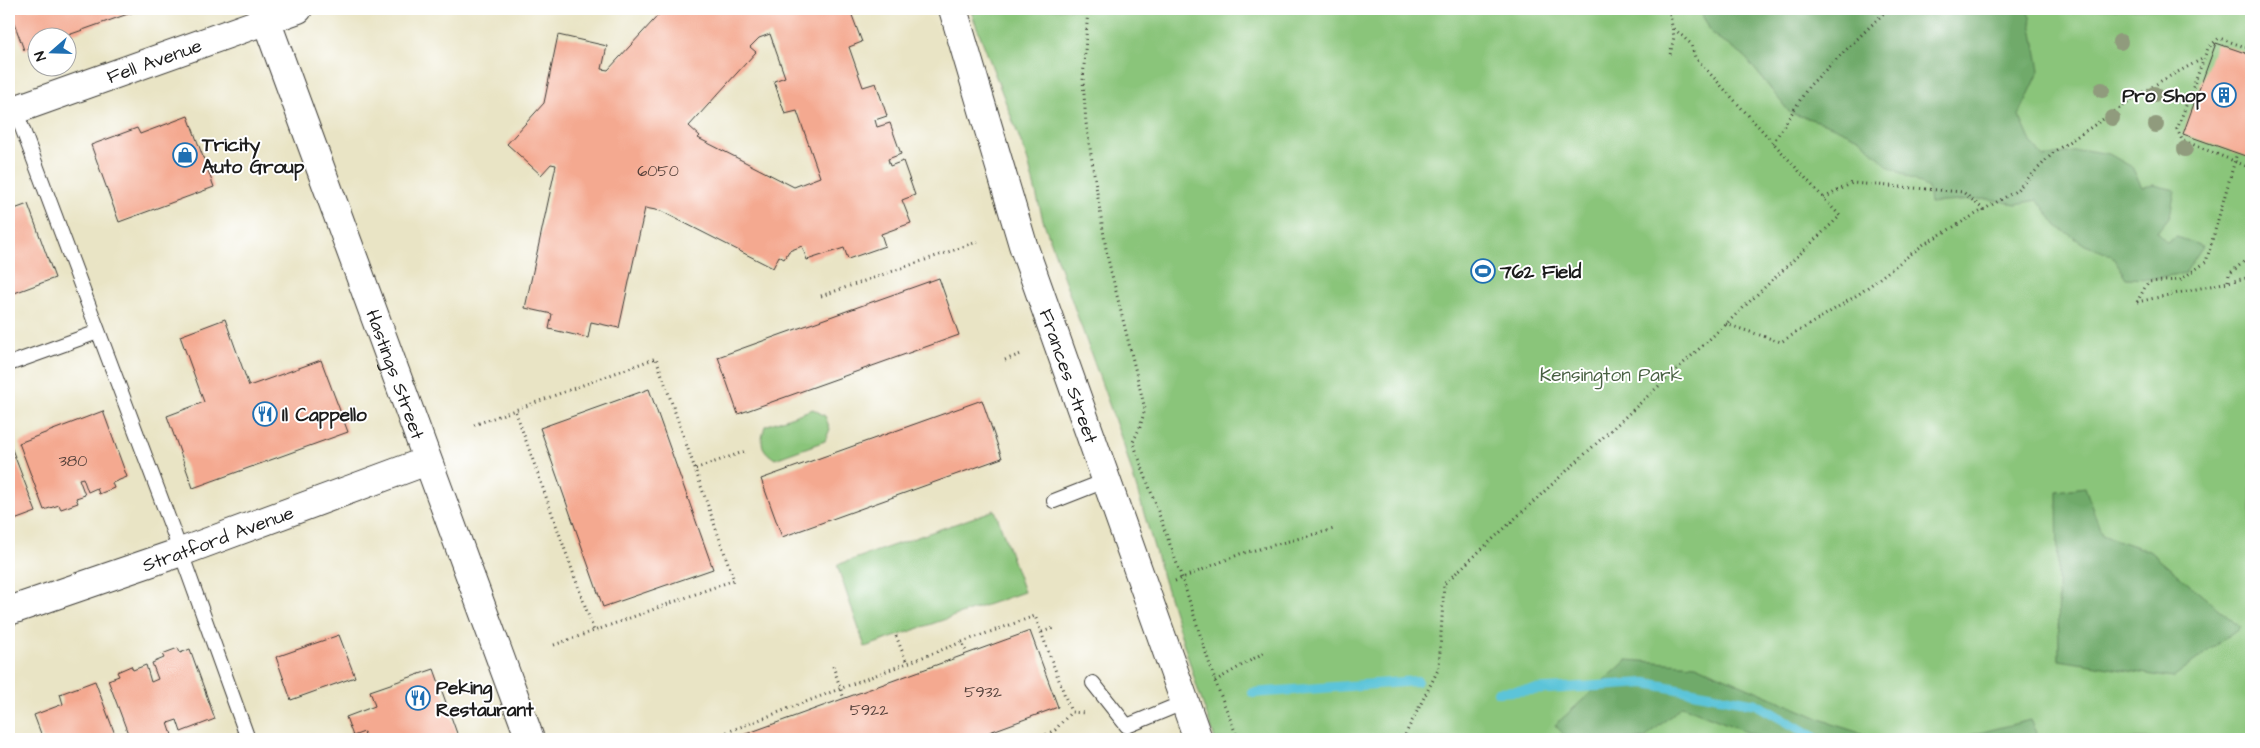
<svg xmlns="http://www.w3.org/2000/svg" width="2260" height="748" font-family="'Architects Daughter',sans-serif">
	<rect width="100%" height="100%" fill="#fff"/>
	<filter id="ink" filterUnits="userSpaceOnUse"><feTurbulence type="fractalNoise" baseFrequency=".02" numOctaves="2"/><feDisplacementMap in="SourceGraphic" scale="10" xChannelSelector="R" yChannelSelector="G"/><feConvolveMatrix kernelMatrix="1 2 1 2 8 2 1 2 1" color-interpolation-filters="sRGB"/></filter>
	<filter id="wash" filterUnits="userSpaceOnUse"><feTurbulence type="fractalNoise" baseFrequency=".0096" numOctaves="4" result="noise"/><feDisplacementMap in="SourceGraphic" scale="20" xChannelSelector="R" yChannelSelector="G"/><feGaussianBlur stdDeviation="1.12" result="paint"/><feColorMatrix in="noise" values="0 0 0 0 0 0 0 0 0 0 0 0 0 0 0 0 0 1.4 0 .05"/><feComposite in="paint" operator="in"/></filter>
	<g filter="url(#wash)">
		<rect width="100%" height="100%" fill="#e9e4c5"/>
		<path fill="#8ac57a" stroke="#53704b" d="M970,9H2251V739H1215L1198,690L1161,571L1124,446L1043,220L1027,158Z
			M813,409L825,416L830,429L825,441L775,459C760,449 760,443 765,426Z
			M995,510L1024,592L865,647L837,565Z"/>
		<path fill="#6faa6a" stroke="#466343" d="M1699,9H2026L2030,17L2040,70L2019,115L2031,142L2043,157L2085,150L2109,154L2132,167L2142,187L2154,185L2175,190L2170,216L2157,232L2167,242L2177,237L2203,246L2185,273L2150,279L2126,278L2111,255L2085,245L2057,226L2038,200L2016,204L1989,199L1930,203L1928,188L1888,166L1859,138L1827,124L1790,113L1745,57L1712,34Z
			M2085,487L2102,535L2149,551L2240,627L2172,678L2059,660L2057,491Z
			M1627,660L1696,665L1835,725L1880,739H1765L1682,706L1644,739H1568L1555,725Z
			M2030,720L2039,739H1955Z"/>
		<g fill="none" stroke-linecap="round" stroke-linejoin="round">
			<path stroke="#5cc4d9" stroke-width="10" d="M1498,692L1646,683L1756,704L1817,739
				M1253,693L1417,681"/>
		</g>
		<g id="blocks">
			<path fill="#f4a990" fill-rule="evenodd" d="M9,9H142L60,38H38V45L24,50Z
				M664,9H835L838,15L850,10L862,42L849,47L863,87L876,83L887,116L875,120L877,127L890,123L901,154L888,159L890,166L903,161L915,195L902,200L911,223L881,234L885,246L848,259L844,248L807,260L802,246L789,251L784,259L779,256L773,268L661,211L645,208L619,328L591,322L588,338L549,329L552,314L525,308L556,165L551,164L541,175L507,144L544,103L558,35L607,46L602,69L608,70ZM770,34L785,77L774,81L785,114L797,111L820,177L794,187L698,138L700,136L689,126L756,52L750,47L759,38Z
				M2216,43L2251,55V158L2183,134Z
				M188,116L214,187L119,222L91,145L137,128L140,134Z
				M28,204L55,278L9,295V211Z
				M939,278L959,335L738,414L718,357Z
				M225,319L249,386L321,360L348,432L193,488L167,416L204,402L180,336Z
				M649,389L713,569L603,607L540,428Z
				M982,400L1002,458L782,537L761,479Z
				M103,411L127,477L112,483L114,488L99,494L97,488L88,492L83,478L79,479L85,495L76,498L78,503L61,509L59,505L44,510L19,443Z
				M10,444L36,512L9,522V445Z
				M1030,631L1058,707L971,739H732Z
				M339,635L355,677L291,700L276,657Z
				M178,648L180,653L190,649L215,719L181,732L177,720L168,723L172,735L160,739H130L108,680L119,676L117,672L131,666L133,670L146,665L151,682L158,679L152,663L164,658L162,654Z
				M434,669L459,739H366L364,732L353,736L346,717L375,706L370,691Z
				M95,681L116,737L109,739H43L34,715L63,704L60,694Z"/>
		</g>
	</g>
	<g filter="url(#ink)">
		<use href="#blocks" fill-opacity="0" stroke="#3b3a35" stroke-width="1"/>
		<g fill="none" stroke-linecap="round" stroke-linejoin="round">
			<g stroke="#3b3a35" stroke-width="16">
				<path id="service" d="M9,93L172,528L248,739
					M9,364L98,332
					M1054,501L1105,481
					M1093,683L1127,726L1185,702"/>
			</g>
			<g stroke="#3b3a35" stroke-width="30">
				<g id="minor">
					<path id="s1" d="M953,9L1023,245L1198,739"/>
					<path id="s2" d="M9,112L298,9"/>
					<path id="s3" d="M9,611L181,552L427,461"/>
				</g>
			</g>
			<g stroke="#3b3a35" stroke-width="30">
				<g id="primary">
					<path id="s4" d="M262,9L530,739"/>
				</g>
			</g>
			<path stroke="#3b3a35" stroke-width="3" stroke-dasharray="1 4" stroke-linecap="butt" d="M1088,9L1083,80L1086,123L1107,255L1145,409L1140,427L1133,442L1182,578L1215,681L1238,739
				M1669,9L1674,37L1670,55
				M2251,49L2219,38L2208,48L2177,129L2182,140L2251,168
				M1773,143L1809,86L1888,9
				M1824,198L1852,183L1963,192L1984,210
				M2228,281L2229,274L2251,256
				M821,296L980,241
				M2137,302L2148,282L2180,280L2206,262L2237,153
				M2137,302L2251,277
				M1726,324L1781,342L1859,294L1924,244L2016,191L2055,151L2161,81L2204,58
				M1005,360L1021,354
				M474,425L515,410
				M695,469L656,358L515,410L594,631L734,580L695,469L746,451
				M1175,581L1240,554L1334,529
				M1042,632L1054,628
				M896,636L907,663
				M962,642L1035,616L1071,712
				M554,645L594,631
				M833,666L844,699
				M1215,681L1265,652
				M993,731L996,739
				M722,734L962,642L967,654
				M1037,739L1055,730L1071,712L1085,713
				M1403,739L1439,668L1444,584L1726,324L1840,216L1695,57L1691,44L1671,26"/>
			<use href="#service" stroke="#fff" stroke-width="14"/>
			<use href="#minor" stroke="#fff" stroke-width="28"/>
			<use href="#primary" stroke="#fff" stroke-width="28"/>
		</g>
		<g fill="#909b7d">
			<circle cx="2120" cy="42" r="8"/>
			<circle cx="2102" cy="90" r="8"/>
			<circle cx="2154" cy="94" r="8"/>
			<circle cx="2112" cy="118" r="8"/>
			<circle cx="2156" cy="125" r="8"/>
			<circle cx="2185" cy="149" r="8"/>
		</g>
	</g>
	<defs>
		<g id="building-ring" transform="scale(1.25)"><circle r="9.5" fill="#fff" stroke="#1f6fb2" stroke-width="1.5"/><path d="M-4-6H4V6H1V3H-1V6H-4ZM-2.5-4.3h1.7v1.8h-1.7ZM.8-4.3h1.7v1.8H.8ZM-2.5-1h1.7V.8h-1.7ZM.8-1h1.7V.8H.8Z" fill="#1f6fb2"/></g>
		<g id="shop-ring" transform="scale(1.25)"><circle r="9.5" fill="#fff" stroke="#1f6fb2" stroke-width="1.5"/><path d="M-5-2.5h2.3a2.7 3.5 0 0 1 5.4 0H5L5.5 6h-11ZM-1.5-2.5h3a1.5 2.3 0 0 0-3 0Z" fill="#1f6fb2"/></g>
		<g id="stadium-ring" transform="scale(1.25)"><circle r="9.5" fill="#fff" stroke="#1f6fb2" stroke-width="1.5"/><path d="M0-5a6.5 5 0 1 0 0 10a6.5 5 0 1 0 0-10ZM-3.5-1.8h7v3.6h-7Z" fill="#1f6fb2"/></g>
		<g id="restaurant-ring" transform="scale(1.25)"><circle r="9.5" fill="#fff" stroke="#1f6fb2" stroke-width="1.5"/><path d="M-5-6h1v4h1v-4h1v4h1v-4h1v5L-1.5 .5V6h-2V.5L-5-1ZM5-6V6H3V1.5H1.5Q1.5-4 5-6Z" fill="#1f6fb2"/></g>
	</defs>
	<g fill-rule="evenodd">
		<use href="#building-ring" x="2224" y="95"/>
		<use href="#shop-ring" x="185" y="155"/>
		<use href="#stadium-ring" x="1483" y="271"/>
		<use href="#restaurant-ring" x="265" y="414"/>
		<use href="#restaurant-ring" x="418" y="698"/>
	</g>
	<g text-anchor="middle" stroke-width="4" stroke-linejoin="round" paint-order="stroke">
		<g font-size="16" fill="#523f39">
			<text x="658" y="176">6050</text>
			<text x="73" y="466">380</text>
			<text x="983" y="697">5932</text>
			<text x="869" y="715">5922</text>
		</g>
		<g font-size="19" fill="#1c1c1c" stroke="#fff">
			<text dy="7" stroke="none"><textPath href="#s2" startOffset="154">Fell Avenue</textPath></text>
			<text dy="7" stroke="none"><textPath href="#s4" startOffset="389">Hastings Street</textPath></text>
			<text dy="7" stroke="none"><textPath href="#s1" startOffset="385">Frances Street</textPath></text>
			<text dy="7" stroke="none"><textPath href="#s3" startOffset="221">Stratford Avenue</textPath></text>
		</g>
		<g font-size="19" font-weight="bold" fill="#1c1c1c" stroke="#fff" text-anchor="start">
			<text x="2206" y="102" text-anchor="end">Pro Shop</text>
			<text x="202" y="151">Tricity<tspan x="202" dy="22">Auto Group</tspan></text>
			<text x="1500" y="278">762 Field</text>
			<text x="282" y="421">Il Cappello</text>
			<text x="436" y="694">Peking<tspan x="436" dy="22">Restaurant</tspan></text>
		</g>
		<g font-size="19" fill="#486042" stroke="#fff">
			<text x="1611" y="381">Kensington Park</text>
		</g>
	</g>
	<rect width="2260" height="748" fill="none" stroke="#fff" stroke-width="30"/>
	<g transform="translate(52 52) rotate(250)"><circle r="24" fill="#ffffff" stroke="#a4a4a4"/>
	<path d="M0-4L9 19L0 12L-9 19Z" fill="#1f6fb2"/>
	<text y="-8" font-size="14" font-weight="bold" text-anchor="middle" fill="#1c1c1c">N</text>
	</g>
</svg>
